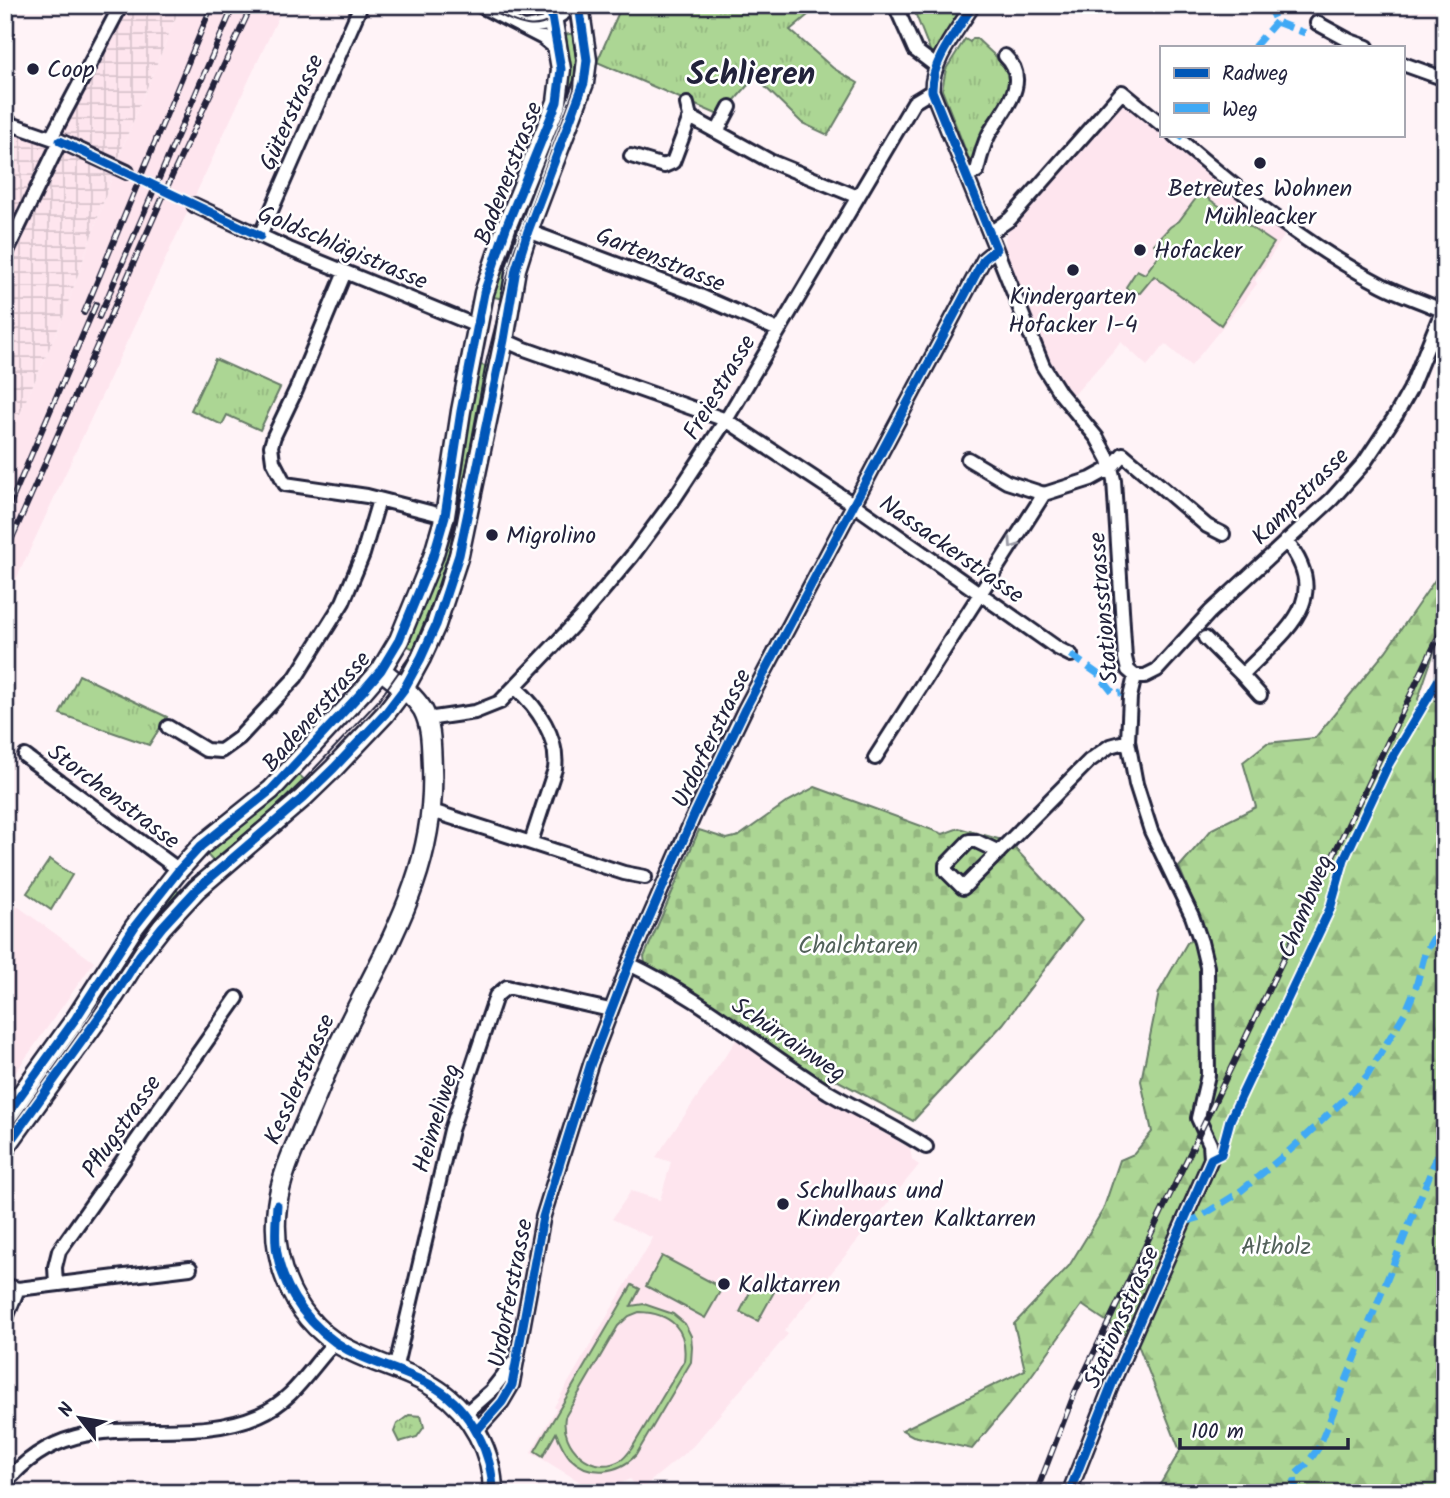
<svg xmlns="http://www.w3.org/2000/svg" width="1450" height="1498" font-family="Kalam,sans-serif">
	<defs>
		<pattern id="industrial-grid" width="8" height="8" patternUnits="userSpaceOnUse" patternTransform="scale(1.75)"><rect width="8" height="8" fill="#fee5ee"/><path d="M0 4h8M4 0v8" fill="none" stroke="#d9c4cd"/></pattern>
		<pattern id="forest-firs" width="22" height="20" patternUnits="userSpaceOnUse" patternTransform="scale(1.75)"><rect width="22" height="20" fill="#acd694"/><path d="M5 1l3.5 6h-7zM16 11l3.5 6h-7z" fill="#94b780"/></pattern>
		<pattern id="cemetery-stones" width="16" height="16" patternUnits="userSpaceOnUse" patternTransform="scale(1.75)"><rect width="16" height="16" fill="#acd694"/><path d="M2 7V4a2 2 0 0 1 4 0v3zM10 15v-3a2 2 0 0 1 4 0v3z" fill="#94b780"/></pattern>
		<pattern id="park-tufts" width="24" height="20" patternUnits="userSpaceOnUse" patternTransform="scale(1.75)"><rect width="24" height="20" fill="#acd694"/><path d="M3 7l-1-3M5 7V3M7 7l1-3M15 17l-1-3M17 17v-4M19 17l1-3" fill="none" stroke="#94b780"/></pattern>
	</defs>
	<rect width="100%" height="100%" fill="#fff3f7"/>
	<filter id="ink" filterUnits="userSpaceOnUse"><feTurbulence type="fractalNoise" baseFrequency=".0143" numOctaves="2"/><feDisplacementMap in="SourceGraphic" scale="14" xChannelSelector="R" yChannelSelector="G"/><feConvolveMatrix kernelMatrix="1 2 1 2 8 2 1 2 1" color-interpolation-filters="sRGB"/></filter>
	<g filter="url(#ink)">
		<path fill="#fee5ee" d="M181,5H284L5,603V447L62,320L124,143Z
			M1126,103L1161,131V135H1166L1281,229L1284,236L1255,280L1257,284L1191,366L1165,344L1147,366L1121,342L1073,396L1052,366L1006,252L1005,238L1009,230L1123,104Z
			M5,897L94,962L5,1087Z
			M737,1039L824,1099L910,1148L912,1160L919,1165L784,1331L788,1334L693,1446L640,1490L630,1479L608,1489L590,1488L531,1452L556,1409L554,1407L653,1238L612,1219L631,1191L660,1200L671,1162L656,1157Z"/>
		<path fill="url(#industrial-grid)" d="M124,5H181L124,143L62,320L5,447V132L19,133L49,147Z"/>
		<path fill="#acd694" stroke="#677c68" stroke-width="2" fill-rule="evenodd" d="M580,32L583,66L507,300L490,296L560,105L559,36Z
			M1200,193L1274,243L1221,325L1154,276L1140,293L1130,292L1126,287L1137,270L1145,274L1165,247H1156L1154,244L1170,227L1179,221Z
			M474,364L492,367L459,530L420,652L404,644L430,585Z
			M295,771L310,785L217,866L204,851Z
			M175,887L181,896L5,1142V1124L134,934Z
			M662,1256L722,1288L705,1318L646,1286Z
			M755,1282L774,1292L758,1321L740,1312Z
			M632,1285L640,1289L631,1306L644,1304L673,1314L685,1324L691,1336L692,1347L691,1362L636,1455C618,1474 589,1477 570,1458C563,1450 560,1441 556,1433L543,1456L535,1451ZM639,1312C671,1313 688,1329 684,1361L632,1448C629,1452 625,1458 621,1460C592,1477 560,1446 565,1417L618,1326L629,1316Z"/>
		<path fill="url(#forest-firs)" stroke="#677c68" stroke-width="2" d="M1445,572V620L1418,699L1426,709L1445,674V1493H1155L1180,1451L1137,1342L1082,1305L1021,1390L972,1449L913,1436L902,1430L1025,1370L1014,1324L1069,1266L1103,1210L1120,1160L1134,1154L1152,1132L1141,1081L1159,992L1187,943L1205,931L1179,867L1212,829L1256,807L1243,762L1267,743L1315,738L1386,651L1439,574Z"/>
		<path fill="url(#cemetery-stones)" stroke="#677c68" stroke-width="2" d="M815,787L943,834L959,828L1009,842L1082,920L1003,1024L913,1121L831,1077L826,1084L649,970L645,963L644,957L699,830L727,839L739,836L787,802Z"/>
		<path fill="url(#park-tufts)" stroke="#677c68" stroke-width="2" d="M622,5H820L790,30L833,68L858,83L828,135L802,123L755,77L721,116L597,62Z
			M912,5H967L942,49L931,53Z
			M973,38H976L1006,66L1011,85L973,163L969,159L942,90L946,69L965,39L970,42Z
			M215,359L280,388L260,430L227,415L222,425L191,410Z
			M79,675L167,717L149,745L60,714Z
			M50,859L72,875L51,910L27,893Z
			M409,1415L421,1416L424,1427L417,1437L399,1442L394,1432L397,1424Z"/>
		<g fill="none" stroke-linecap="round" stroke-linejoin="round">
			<path stroke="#d3c9d1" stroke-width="12" stroke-dasharray="12 6" stroke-linecap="butt" d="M127,172L194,205"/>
			<g stroke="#22223b" stroke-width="18">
				<path id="street" d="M479,5L543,38L558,50
					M895,5L915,50L936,66
					M1317,23L1350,41L1367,47
					M525,28L547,24L576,5
					M1403,64L1445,79
					M690,117L770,161L858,197
					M5,122L60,141L127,172
					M717,132L730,107
					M1174,135C1239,191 1305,245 1382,285C1401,295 1422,301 1441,310
					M51,138L121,5
					M631,156L664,166L673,162L690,117L687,104
					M966,176L977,171C980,158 983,145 989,134C1003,110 1032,82 1005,56
					M194,205L289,249L477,326
					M528,231L691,292L778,330
					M990,233L1010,219L1122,92L1161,124
					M260,236L361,5
					M996,249L1043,366L1060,393L1097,438L1109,460L1114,480L1125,658L1128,670L1135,676
					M5,255L60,141
					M345,272L296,390L274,436L271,446L273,461L285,484L367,496L445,516
					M504,340L522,348L726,420L853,504L1057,648L1071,655
					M968,459L1007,482L1044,494L1091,479L1111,468L1123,454L1207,526L1223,534
					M1205,638L1242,675
					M1135,676H1145L1157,670L1210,612L1332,499L1364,463L1396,415L1410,390L1445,304
					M515,687C537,707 559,737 555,769L531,842
					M1260,695L1242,675C1282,633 1335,601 1286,541
					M427,719L475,712L500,702L579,619L632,556L672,502L726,420L914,102L932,91
					M168,727L206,750L221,751L239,738L296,677L343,602L363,554L379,500
					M25,756L179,870
					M875,758L1044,494
					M432,811L624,873L645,877
					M999,852L976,841H969L946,865V871L963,888L1089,761L1110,746L1128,741
					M629,964C700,997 761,1050 828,1092C860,1111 894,1126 926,1147
					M56,1284L55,1267L59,1251L237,998
					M5,1285L18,1289L190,1268
					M5,1320L18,1289
					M395,1370L451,1130L496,996L507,987L610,1010
					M465,1414L491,1391L513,1363
					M476,1431L502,1402L512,1385L543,1217L591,1063L629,964L695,813L745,709L984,259L996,249L932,91C931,61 958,30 973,5
					M5,1484C75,1396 174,1452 259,1415C294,1400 310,1368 335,1342
					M1069,1493L1112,1384L1211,1159L1210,1144L1198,1118L1208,1075L1207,967L1201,942L1192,916L1151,831L1136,784L1128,741L1130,697L1135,676"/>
			</g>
			<g stroke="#22223b" stroke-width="23">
				<path id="secondary" d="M381,670C396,682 413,694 423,710C432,727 431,748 432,767C437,876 381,954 337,1048C327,1069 319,1090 310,1111C297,1142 281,1173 277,1206C270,1264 296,1325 351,1351C379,1365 412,1372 438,1390C471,1412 493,1453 493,1493
					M5,1117L76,1018L135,926L179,870L201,846L271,790L362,692L381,670L399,640L433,557L445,516L461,411L484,293L507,225L557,102L561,69L550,5
					M5,1148L115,995L140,955L162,927L197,889L303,798L334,768L385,714L404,689L421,658L436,625L459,555L504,340L516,269L528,231L584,83L587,60L579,5"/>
			</g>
			<use href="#street" stroke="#fff" stroke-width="12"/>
			<use href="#secondary" stroke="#fff" stroke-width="18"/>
			<path stroke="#22223b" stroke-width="2" d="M482,5C508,19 542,43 562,5
				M5,1137L90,1018L136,946L159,914L189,881L271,812L303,781L379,700L412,653L440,584L456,527L486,363L514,252L574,90L576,59L568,5"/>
			<g stroke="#22223b" stroke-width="6">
				<path id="rail" d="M84,313L212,5
					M99,317L234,5
					M5,516L96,304
					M5,554L173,174L252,5
					M1036,1493L1075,1392L1445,623"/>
			</g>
			<use href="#rail" stroke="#fff" stroke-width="3.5" stroke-dasharray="10" stroke-linecap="butt"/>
			<path stroke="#3fa9f5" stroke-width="7" stroke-dasharray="14 7" stroke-linecap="butt" d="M1268,5L1276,22L1305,33
				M1254,47L1276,22
				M1178,138L1181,135
				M1071,655L1098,674L1114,694L1121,693
				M1185,1222L1198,1218L1237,1194L1287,1153L1345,1099L1367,1076L1406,1011L1416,987L1425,953L1445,919
				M1296,1493L1294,1476L1307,1464L1319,1447L1445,1137"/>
			<g stroke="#fff" stroke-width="13">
				<path id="cycleway" d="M60,141L260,236
					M5,1117L76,1018L135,926L179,870L201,846L271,790L362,692L381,670L399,640L433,557L445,516L461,411L484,293L507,225L557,102L561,69L550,5
					M5,1148L115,995L140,955L162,927L197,889L303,798L334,768L385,714L404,689L421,658L436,625L459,555L504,340L516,269L528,231L584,83L587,60L579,5
					M277,1205C276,1221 274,1237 277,1253C284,1293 312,1330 348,1350C376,1365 409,1372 436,1388C470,1409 493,1453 493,1493
					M476,1431L502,1402L512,1385L543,1217L591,1063L629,964L695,813L745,709L984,259L996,249L932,91C931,61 958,30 973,5
					M1069,1493L1112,1384L1211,1159L1221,1154L1230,1120L1330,909L1344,859L1388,765L1445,669"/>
			</g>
			<use href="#cycleway" stroke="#0057b8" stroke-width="9"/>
		</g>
		<defs><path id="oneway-chevron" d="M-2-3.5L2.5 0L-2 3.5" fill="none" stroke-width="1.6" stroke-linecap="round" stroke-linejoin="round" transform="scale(1.75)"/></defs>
		<use stroke="#9c9ca7" href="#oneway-chevron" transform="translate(1013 544) rotate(124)"/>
	</g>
	<g fill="#22223b" stroke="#fff" stroke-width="2.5">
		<circle cx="33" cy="69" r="7"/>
		<circle cx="1260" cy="163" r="7"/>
		<circle cx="1140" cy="250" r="7"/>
		<circle cx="1073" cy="270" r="7"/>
		<circle cx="492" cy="535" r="7"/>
		<circle cx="783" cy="1204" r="7"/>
		<circle cx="724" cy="1284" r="7"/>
	</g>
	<g text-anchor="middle" stroke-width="5" stroke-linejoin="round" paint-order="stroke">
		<g font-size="24" fill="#22223b" stroke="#fff" text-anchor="start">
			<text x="47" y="77">Coop</text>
			<text x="1260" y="196" text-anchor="middle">Betreutes Wohnen<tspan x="1260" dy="28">Mühleacker</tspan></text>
			<text x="1154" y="258">Hofacker</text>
			<text x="1073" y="304" text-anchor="middle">Kindergarten<tspan x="1073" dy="28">Hofacker 1-4</tspan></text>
			<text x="506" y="543">Migrolino</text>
			<text x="797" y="1198">Schulhaus und<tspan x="797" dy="28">Kindergarten Kalktarren</tspan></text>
			<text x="738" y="1292">Kalktarren</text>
		</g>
		<g font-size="24" fill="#22223b" stroke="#fff">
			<text transform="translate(291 112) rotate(-66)" y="8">Güterstrasse</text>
			<text transform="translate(508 173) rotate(-69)" y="8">Badenerstrasse</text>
			<text transform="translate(343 247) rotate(23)" y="8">Goldschlägistrasse</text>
			<text transform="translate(661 259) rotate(22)" y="8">Gartenstrasse</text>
			<text transform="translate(719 387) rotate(-59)" y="8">Freiestrasse</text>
			<text transform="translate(1300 496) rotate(-45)" y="8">Kampstrasse</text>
			<text transform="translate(952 549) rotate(35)" y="8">Nassackerstrasse</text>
			<text transform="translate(1103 608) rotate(-95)" y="8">Stationsstrasse</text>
			<text transform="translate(316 711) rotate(-49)" y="8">Badenerstrasse</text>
			<text transform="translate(711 738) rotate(-64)" y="8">Urdorferstrasse</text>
			<text transform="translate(114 796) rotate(37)" y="8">Storchenstrasse</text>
			<text transform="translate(1305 906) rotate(-68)" y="8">Chambweg</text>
			<text transform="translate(789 1039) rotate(34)" y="8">Schürrainweg</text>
			<text transform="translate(299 1079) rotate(-66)" y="8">Kesslerstrasse</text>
			<text transform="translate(436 1118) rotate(-73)" y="8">Heimeliweg</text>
			<text transform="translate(121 1126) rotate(-55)" y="8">Pflugstrasse</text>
			<text transform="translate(510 1293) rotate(-79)" y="8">Urdorferstrasse</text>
			<text transform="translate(1121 1317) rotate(-66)" y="8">Stationsstrasse</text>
		</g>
		<g font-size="24" fill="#52615a" stroke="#fff">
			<text x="858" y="953">Chalchtaren</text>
			<text x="1276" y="1254">Altholz</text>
		</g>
		<g font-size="32" font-weight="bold" fill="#22223b" stroke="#fff">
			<text x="751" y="84">Schlieren</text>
		</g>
	</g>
	<rect width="1450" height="1498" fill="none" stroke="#fff" stroke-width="28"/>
	<rect x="14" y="14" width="1422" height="1470" fill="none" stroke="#22223b" stroke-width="2.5" filter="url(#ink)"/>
	<rect x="1160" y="46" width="245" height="91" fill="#ffffff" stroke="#a7a7b1" stroke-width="2"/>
	<rect x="1174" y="68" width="35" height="10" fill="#0057b8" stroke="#a7a7b1" stroke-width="2"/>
	<text x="1222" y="80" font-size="21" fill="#22223b">Radweg</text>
	<rect x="1174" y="103" width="35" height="10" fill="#3fa9f5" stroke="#a7a7b1" stroke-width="2"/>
	<text x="1222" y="116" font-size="21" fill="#22223b">Weg</text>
	<g transform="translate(80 1418) rotate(301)" stroke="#ffffff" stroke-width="5" paint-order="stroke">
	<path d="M0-5L12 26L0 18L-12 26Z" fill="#22223b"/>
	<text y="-10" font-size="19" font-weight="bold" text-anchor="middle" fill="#22223b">N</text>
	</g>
	<path d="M1180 1438v10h168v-10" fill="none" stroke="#22223b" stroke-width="3.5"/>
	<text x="1191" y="1438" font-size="21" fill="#22223b" stroke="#ffffff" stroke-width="5" paint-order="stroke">100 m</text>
</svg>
